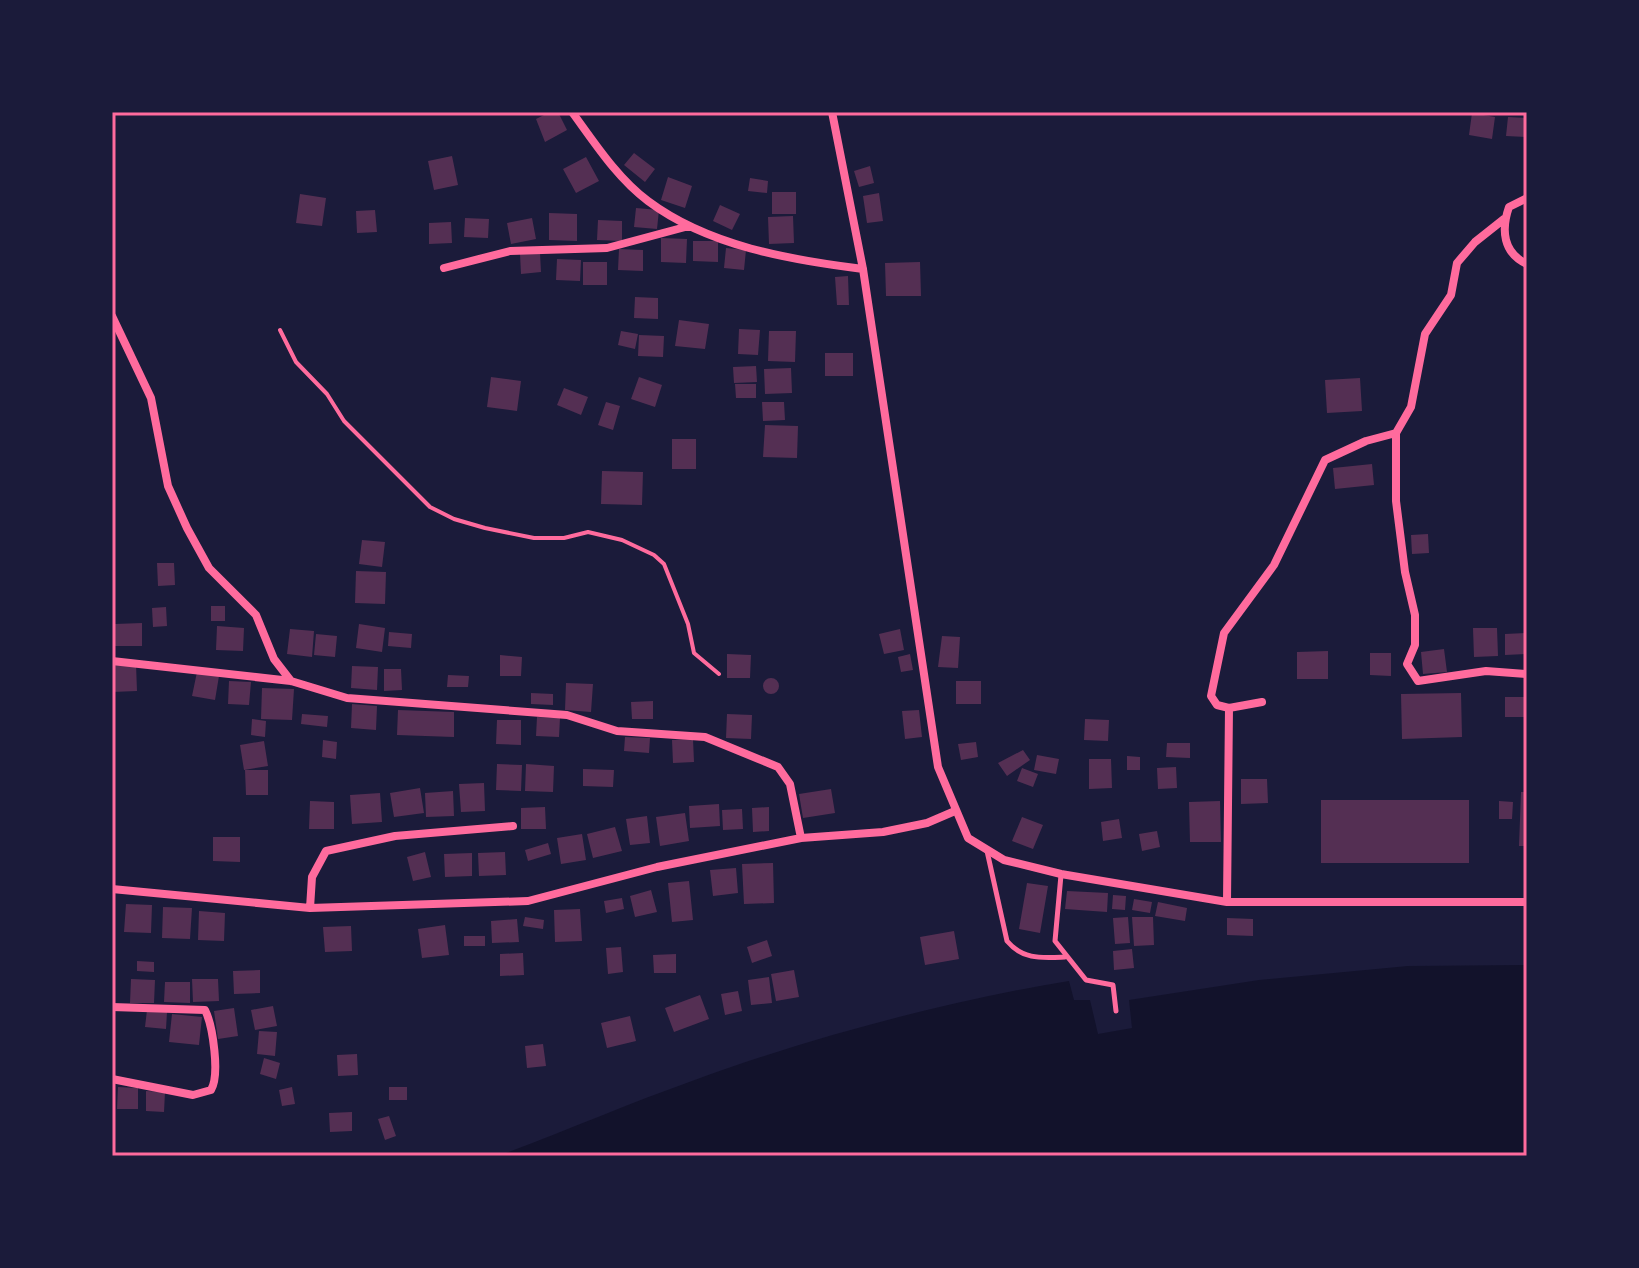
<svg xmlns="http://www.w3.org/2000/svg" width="1639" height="1268" font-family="'Exo 2',sans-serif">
	<rect width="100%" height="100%" fill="#1b1b3a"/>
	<path fill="#12122b" d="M1527,965V1156H498C563,1132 627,1104 692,1081C809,1038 946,1001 1069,981L1074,1000H1090L1098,1034L1132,1028L1129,1000L1259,980L1408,966Z"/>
	<path fill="#542f53" d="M550,112H558L567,130L545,142L536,119Z
		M1472,113L1495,117L1492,139L1469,135Z
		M1508,117L1527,118V137L1506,136Z
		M634,153L655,169L645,182L624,165Z
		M452,156L458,185L434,190L428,161Z
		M586,157L599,181L576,193L563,169Z
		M870,166L874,183L859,187L854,171Z
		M668,177L692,186L685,208L661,200Z
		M750,178L768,181L767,193L748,191Z
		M772,192H796V214H772Z
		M879,193L883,221L867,223L863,196Z
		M300,194L326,198L322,226L296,223Z
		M720,205L740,214L732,230L713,221Z
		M636,208L659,210L657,229L634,227Z
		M375,210L377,232L357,233L356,211Z
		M549,213L577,214V241L549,240Z
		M793,216L794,243L769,244L768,217Z
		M465,218L489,219L488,238L464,237Z
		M532,218L536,239L511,244L507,223Z
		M598,220L622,221V241L597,240Z
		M451,222L452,243L429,244V223Z
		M661,238L687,239L686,263L661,262Z
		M693,241H718V262L693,261Z
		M726,248L746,250L744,270L724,268Z
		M619,249L643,250V271L618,270Z
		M540,253L541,272L521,274L520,254Z
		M557,259L581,260L580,281L556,280Z
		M583,262H607V285H583Z
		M920,262L921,296H886L885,263Z
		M848,276L849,305H837L835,277Z
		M635,297L658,298V319L634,318Z
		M679,320L709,324L705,349L675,346Z
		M739,329L760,330L758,355L738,354Z
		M621,331L638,334L635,349L618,345Z
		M769,331H796L795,362L768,361Z
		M639,335L664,336L663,357L638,356Z
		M825,353H853V376H825Z
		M756,366L757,382L734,383L733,367Z
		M791,368L792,393L765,394L764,369Z
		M491,377L521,381L517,411L487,407Z
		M639,377L662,385L655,407L631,399Z
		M1360,378L1362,411L1327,413L1325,380Z
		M735,384H756V398H736Z
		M564,388L588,397L581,415L557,405Z
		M606,402L620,406L613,430L598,425Z
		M762,402H784L785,420L763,421Z
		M765,425L798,426L797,458L763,457Z
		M672,439H696V469H672Z
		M1372,464L1374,485L1335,489L1333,468Z
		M602,471L643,472L642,505L601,504Z
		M1428,534L1429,553L1412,554L1411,535Z
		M362,540L385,542L382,567L359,564Z
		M157,563H174L175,585L158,586Z
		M356,571L386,572L385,604L355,603Z
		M211,606H225V621H211Z
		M166,607L167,626L153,627L152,608Z
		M142,623V646H115V624Z
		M359,624L385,628L382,652L356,648Z
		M217,626L244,628L243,651L216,650Z
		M1473,628H1497L1498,656L1474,657Z
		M290,629L314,631L312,657L287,654Z
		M900,629L904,650L884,654L879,634Z
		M389,632L412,634L411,648L388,646Z
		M1526,633V654L1505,655V634Z
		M316,634L337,636L335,657L314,655Z
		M942,636L960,637L958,668L938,667Z
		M1444,649L1447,672L1423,674L1421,652Z
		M1328,651V679H1297V652Z
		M1370,653H1391V676L1370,675Z
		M727,654L751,655L750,678H727Z
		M910,654L913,670L901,672L898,657Z
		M500,655L522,657L521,676H500Z
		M136,664L137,691L112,692V665Z
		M352,666L378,667L377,690L351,688Z
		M384,669H401L402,690L384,691Z
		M197,672L219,676L215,700L192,696Z
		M448,675L469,676L468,687H447Z
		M763 686a8 8 0 1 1 16 0a8 8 0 1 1-16 0Z
		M229,681L251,682L249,705L228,704Z
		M956,681H981V704H956Z
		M566,683L593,684L591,712L565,710Z
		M262,688L294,689L292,720L261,719Z
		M531,693L553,694V705L531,704Z
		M1461,693L1462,737L1402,739L1401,694Z
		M1505,697H1527V717H1505Z
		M653,701V719H632L631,702Z
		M352,704L377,706L376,730L351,728Z
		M398,710L454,712V737L397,735Z
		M919,710L922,737L905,739L902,711Z
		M302,714L328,716L327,727L301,724Z
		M727,714L752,715L751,739L726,738Z
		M537,717L560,718L559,737L536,736Z
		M252,719L266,721L265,737L251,735Z
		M1085,719L1109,720L1108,741L1084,740Z
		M497,720H521V745L496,744Z
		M625,737L650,738L649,753L624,751Z
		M693,739L694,762L673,763L672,740Z
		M323,740L337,742L336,759L322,757Z
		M264,741L268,766L244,770L240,745Z
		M976,742L978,757L961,760L958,744Z
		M1167,743H1190V758L1166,757Z
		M1023,750L1030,760L1007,776L998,763Z
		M1037,755L1059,759L1056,774L1034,770Z
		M1127,756L1140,757V770H1127Z
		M1089,759H1111L1112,788L1089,789Z
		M497,764L522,765L521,791L496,790Z
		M526,764L554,766L553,792L525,791Z
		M1176,767L1177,788L1158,789L1157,768Z
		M1022,768L1038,774L1033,787L1017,781Z
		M583,769L614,770L613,787L583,786Z
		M245,770H268V795H246Z
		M1241,779H1267L1268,803L1241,804Z
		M484,783L485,811L461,812L459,784Z
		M420,788L424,813L394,817L390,793Z
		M831,789L835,813L803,818L799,794Z
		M453,791L454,816L426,817L425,793Z
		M1521,792H1527V846H1519Z
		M380,793L382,822L352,824L350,795Z
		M1321,800H1469V863H1321Z
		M310,801L334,802V829H309Z
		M1220,801L1221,842H1190L1189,802Z
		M1499,801L1513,802L1512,819H1499Z
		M719,804L720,826L690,828L689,806Z
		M545,807L546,829H521V808Z
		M769,807V831L753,832L752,808Z
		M742,809L743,829L723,830L722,810Z
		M685,813L689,841L660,846L656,817Z
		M647,816L650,843L630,845L626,819Z
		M1022,817L1043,825L1033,849L1012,841Z
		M1119,819L1122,838L1103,841L1101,822Z
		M615,827L622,851L593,858L587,834Z
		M1157,831L1160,847L1142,851L1139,834Z
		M582,834L586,860L561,864L557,838Z
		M213,837H240V862L213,861Z
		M548,843L551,854L528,861L525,850Z
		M425,852L431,877L413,881L407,857Z
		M505,852L506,875L479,876L478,853Z
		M472,853V876L445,877L444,854Z
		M773,863L774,903L744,904L742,864Z
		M736,868L738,893L713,896L710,870Z
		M689,881L693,920L672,922L668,883Z
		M1027,883L1048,886L1040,933L1019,929Z
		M651,890L657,912L635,917L630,896Z
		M1067,891L1108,893L1107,912L1065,909Z
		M1113,895L1126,896L1125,910L1112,909Z
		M622,898L624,909L606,913L604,901Z
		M1134,899L1152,902L1150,913L1132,910Z
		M1158,902L1187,908L1185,921L1155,916Z
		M126,904L152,905L151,933L124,932Z
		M163,907L192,908L190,939L162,938Z
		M580,909L582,941L555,942L554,910Z
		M199,911L225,913L224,941L198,940Z
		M525,917L544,920L543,929L523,926Z
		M1128,917L1130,943L1115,944L1113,918Z
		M1132,917H1153L1154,945L1134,946Z
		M1227,918L1253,919V936L1227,935Z
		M517,919L519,942L492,943L491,921Z
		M445,925L449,955L422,958L418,929Z
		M351,926L352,951L325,952L323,927Z
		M954,931L959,959L925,965L920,937Z
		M464,936H485V946H464Z
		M767,940L772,956L752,963L747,947Z
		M621,947L623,972L608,974L606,948Z
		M1132,949L1134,968L1114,970L1113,951Z
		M523,953L524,975L500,976V954Z
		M676,954V973H654L653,955Z
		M137,961L154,962V972L137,971Z
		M260,970V993L234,994L233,971Z
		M794,970L799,997L776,1001L771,974Z
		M769,977L772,1003L751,1005L748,980Z
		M131,979L155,980L154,1003H130Z
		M192,979H218L219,1001L193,1002Z
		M165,982H190V1003L164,1002Z
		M738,991L742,1011L725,1015L721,994Z
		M700,995L709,1019L674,1032L665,1008Z
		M273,1006L277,1026L255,1030L251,1010Z
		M234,1008L238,1036L218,1039L214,1011Z
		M147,1010L167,1012L166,1029L145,1027Z
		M172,1014L202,1017L199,1045L169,1042Z
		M630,1016L636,1041L607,1048L601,1023Z
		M259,1031L277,1032L275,1056L257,1054Z
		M543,1044L546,1066L527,1068L525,1046Z
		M357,1054L358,1075L338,1076L337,1055Z
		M264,1058L280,1063L276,1079L260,1074Z
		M118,1087L138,1088V1109H117Z
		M292,1087L295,1104L282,1106L279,1090Z
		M389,1087H407V1100H389Z
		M146,1091L165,1092L164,1112L146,1111Z
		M352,1112V1131L330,1132L329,1113Z
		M389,1116L396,1136L385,1140L378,1119Z"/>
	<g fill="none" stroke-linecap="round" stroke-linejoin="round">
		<path stroke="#ff6b9d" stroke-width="4" d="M280,330L296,362L327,394L344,421L430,507L454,519L485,528L534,538H564L588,532L622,540L654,555L664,564L688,624L694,653L719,674"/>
		<path stroke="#ff6b9d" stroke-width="5" d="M987,851L1007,941C1023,960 1041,958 1065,957
			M1061,875L1055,941L1086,980L1113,985L1116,1011"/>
		<path stroke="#ff6b9d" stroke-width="8" d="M572,112C594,142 617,178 648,201C708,246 790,260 863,269
			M832,112L863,269L938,767L968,838L1004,860L1061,874L1227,902H1527
			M1527,198L1509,207C1501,230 1503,253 1527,264
			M1504,219L1475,242L1457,263L1451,295L1425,334L1411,407L1396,433V501L1405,572L1415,615V645L1407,664L1418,681L1486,671L1527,674
			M444,268L510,251L607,248L689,226
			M112,316L151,398L168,486L187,528L209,568L256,615L274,659L291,681
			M112,661L291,681L347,698L567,715L617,731L705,737L778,767L790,784L801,838
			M1229,708L1217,705L1211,696L1224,633L1274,565L1325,460L1366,441L1396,433
			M112,889L310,908L528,901L657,867L801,838L883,832L927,823L955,811
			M1227,902L1229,708L1262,702
			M310,908L312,877L326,851L395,836L513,826
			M112,1007L205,1010C213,1026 220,1075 211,1090L193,1095L112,1079"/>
	</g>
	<rect width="1639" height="1268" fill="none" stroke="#1b1b3a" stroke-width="228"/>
	<rect x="114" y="114" width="1411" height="1040" fill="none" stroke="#ff6b9d" stroke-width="3"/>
</svg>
